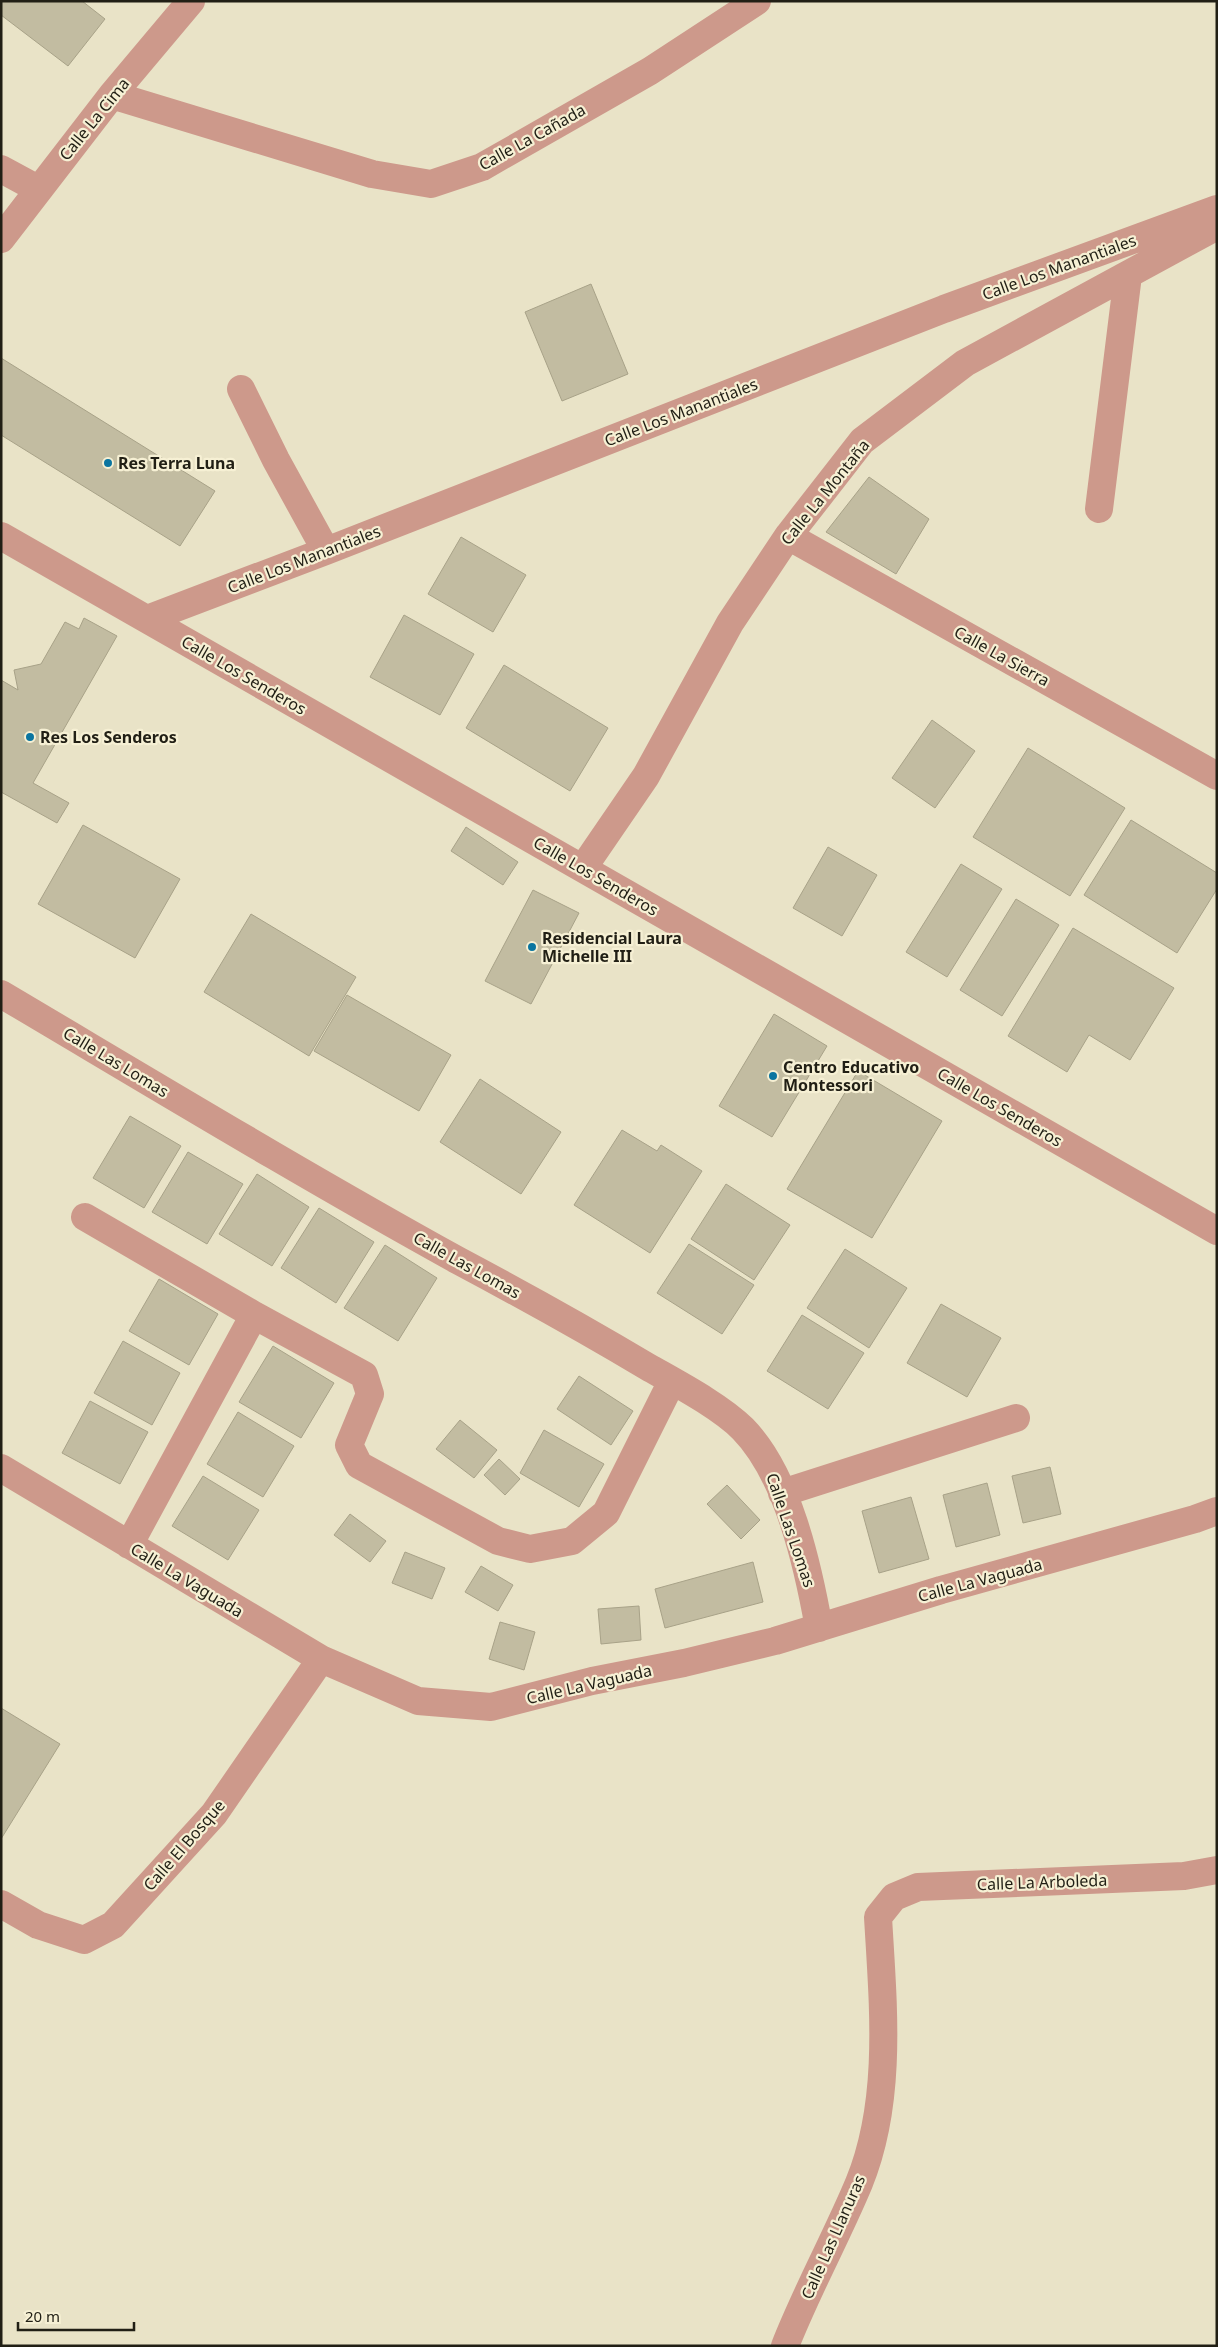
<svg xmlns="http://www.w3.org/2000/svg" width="1218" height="2347" font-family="'Noto Sans',sans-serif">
	<rect width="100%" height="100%" fill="#e9e3c7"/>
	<path fill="#c2bca1" stroke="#a8a288" d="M1,1H82L105,19L68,66L1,15Z
		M591,284L628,374L562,401L525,312Z
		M1,358L215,491L180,546L1,435Z
		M869,477L929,519L896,574L826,532Z
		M461,537L526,575L493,632L428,594Z
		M404,615L474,654L440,715L370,677Z
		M84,618L117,636L33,783L69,803L57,823L1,792V680L18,690L14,670L41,664L65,622L79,629Z
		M504,665L608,728L570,791L466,728Z
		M932,720L975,751L935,808L892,778Z
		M1028,748L1125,808L1070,896L973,837Z
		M1131,820L1217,873V889L1177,953L1084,895Z
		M83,825L180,879L135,958L38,904Z
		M466,827L518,862L503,885L451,851Z
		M828,847L877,875L842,936L793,908Z
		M961,864L1002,889L947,977L906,952Z
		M533,890L579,913L531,1004L485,981Z
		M1016,899L1059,925L1002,1016L960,990Z
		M251,914L356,977L309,1056L204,992Z
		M1073,928L1174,988L1130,1060L1089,1035L1067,1072L1008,1036Z
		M347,995L451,1055L419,1111L314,1051Z
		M774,1014L827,1046L772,1137L719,1106Z
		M858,1071L942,1121L872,1238L787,1189Z
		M480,1079L561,1132L521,1194L440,1142Z
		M130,1116L181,1146L144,1208L93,1178Z
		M622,1130L657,1151L661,1145L702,1171L650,1253L574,1205Z
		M188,1152L243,1184L207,1244L152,1212Z
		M257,1174L309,1207L272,1266L219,1234Z
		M726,1184L790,1225L754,1280L691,1239Z
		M319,1208L374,1242L336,1303L281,1268Z
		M689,1244L754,1285L722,1334L657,1293Z
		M385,1245L437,1278L398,1341L344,1308Z
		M845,1249L907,1288L869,1348L807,1308Z
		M159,1279L218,1314L189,1365L129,1331Z
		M941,1304L1001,1338L967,1397L907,1363Z
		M802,1315L864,1353L828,1409L767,1371Z
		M123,1341L180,1373L152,1425L94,1393Z
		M273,1346L334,1383L301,1438L239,1402Z
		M579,1376L633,1411L611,1445L557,1409Z
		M90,1401L148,1432L120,1484L62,1453Z
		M238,1412L294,1446L263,1497L207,1464Z
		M460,1420L497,1450L474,1478L436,1449Z
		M544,1430L604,1464L579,1507L520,1473Z
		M499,1459L520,1479L505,1495L484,1475Z
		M1050,1467L1061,1514L1023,1523L1012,1476Z
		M203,1476L259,1510L228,1560L172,1526Z
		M987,1483L1000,1535L956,1547L943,1495Z
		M727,1485L760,1520L741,1539L707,1504Z
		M911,1497L929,1559L879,1573L862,1511Z
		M350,1514L386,1541L370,1562L334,1535Z
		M405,1552L445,1568L432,1599L392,1583Z
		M753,1562L763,1602L665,1628L655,1589Z
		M481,1566L513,1585L498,1611L465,1592Z
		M639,1606L641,1640L601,1644L598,1609Z
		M500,1622L535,1632L524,1670L489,1659Z
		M1,1708L60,1744L1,1839Z"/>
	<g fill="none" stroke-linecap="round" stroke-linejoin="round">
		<path stroke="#cd998b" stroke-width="28" d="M112,95L372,174L431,184L482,167L650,71L757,1
			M1,169L38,189
			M1,239L112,95L191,1
			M241,389L276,460L326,551
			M1099,509L1128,275
			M1,536L1217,1231
			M788,536L1217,776
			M147,619L326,551L944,309L1217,209
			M583,868L646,776L730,623L788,536L862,441L965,363L1217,226
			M1,994C153,1084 305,1176 459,1261C523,1295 586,1330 648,1367C676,1383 720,1406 743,1429C788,1475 808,1566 819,1628
			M85,1217L254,1315
			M1,1468L321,1659L418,1701L491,1707L592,1681L684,1663L775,1641L941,1590L1195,1519L1217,1511
			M782,1493L1016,1418
			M129,1545L254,1315L364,1375L370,1394L349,1445L359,1465L498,1541L530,1549L572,1541L606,1513L672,1381
			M1,1904L38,1925L84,1940L113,1925L214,1814L321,1659
			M785,2346C807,2290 836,2238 859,2183C893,2100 883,2004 878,1917L894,1897L918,1887L1184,1876L1217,1870"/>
	</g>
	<g fill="#0b75a0" stroke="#f6f0d4" stroke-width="2">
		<circle cx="108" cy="463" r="5"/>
		<circle cx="30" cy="737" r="5"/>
		<circle cx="532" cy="947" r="5"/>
		<circle cx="773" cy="1076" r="5"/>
	</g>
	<g text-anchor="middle" stroke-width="4.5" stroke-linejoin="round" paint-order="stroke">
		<g font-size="16" fill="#211f15" stroke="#f6f0d4">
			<text transform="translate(94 119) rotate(-51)" y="6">Calle La Cima</text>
			<text transform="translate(532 137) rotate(-29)" y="6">Calle La Cañada</text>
			<text transform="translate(1059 267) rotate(-20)" y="6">Calle Los Manantiales</text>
			<text transform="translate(681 412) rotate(-21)" y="6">Calle Los Manantiales</text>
			<text transform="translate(825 492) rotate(-51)" y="6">Calle La Montaña</text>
			<text transform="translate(304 559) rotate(-21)" y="6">Calle Los Manantiales</text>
			<text transform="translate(1002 656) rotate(29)" y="6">Calle La Sierra</text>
			<text transform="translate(244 675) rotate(30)" y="6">Calle Los Senderos</text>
			<text transform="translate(596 876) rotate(30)" y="6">Calle Los Senderos</text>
			<text transform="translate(116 1062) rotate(31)" y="6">Calle Las Lomas</text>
			<text transform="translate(1000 1107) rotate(30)" y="6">Calle Los Senderos</text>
			<text transform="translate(467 1265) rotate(29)" y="6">Calle Las Lomas</text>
			<text transform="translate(791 1530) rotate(71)" y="6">Calle Las Lomas</text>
			<text transform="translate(187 1580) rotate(31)" y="6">Calle La Vaguada</text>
			<text transform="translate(980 1580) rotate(-15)" y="6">Calle La Vaguada</text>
			<text transform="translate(589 1684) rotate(-13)" y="6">Calle La Vaguada</text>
			<text transform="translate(184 1845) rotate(-49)" y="6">Calle El Bosque</text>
			<text transform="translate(1042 1882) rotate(-2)" y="6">Calle La Arboleda</text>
			<text transform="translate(833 2237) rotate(-66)" y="6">Calle Las Llanuras</text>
		</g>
		<g font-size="16" font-weight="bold" fill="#211f15" stroke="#f6f0d4" text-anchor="start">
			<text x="118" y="469">Res Terra Luna</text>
			<text x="40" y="743">Res Los Senderos</text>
			<text x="542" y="944">Residencial Laura<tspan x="542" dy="18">Michelle III</tspan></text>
			<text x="783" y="1073">Centro Educativo<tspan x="783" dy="18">Montessori</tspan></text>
		</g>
	</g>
	<rect width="1218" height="2347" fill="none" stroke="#211f15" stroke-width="5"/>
	<path d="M18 2322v8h116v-8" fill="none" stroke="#211f15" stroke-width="2.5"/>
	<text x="25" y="2322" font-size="15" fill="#211f15" stroke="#f6f0d4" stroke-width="4" paint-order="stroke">20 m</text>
</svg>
